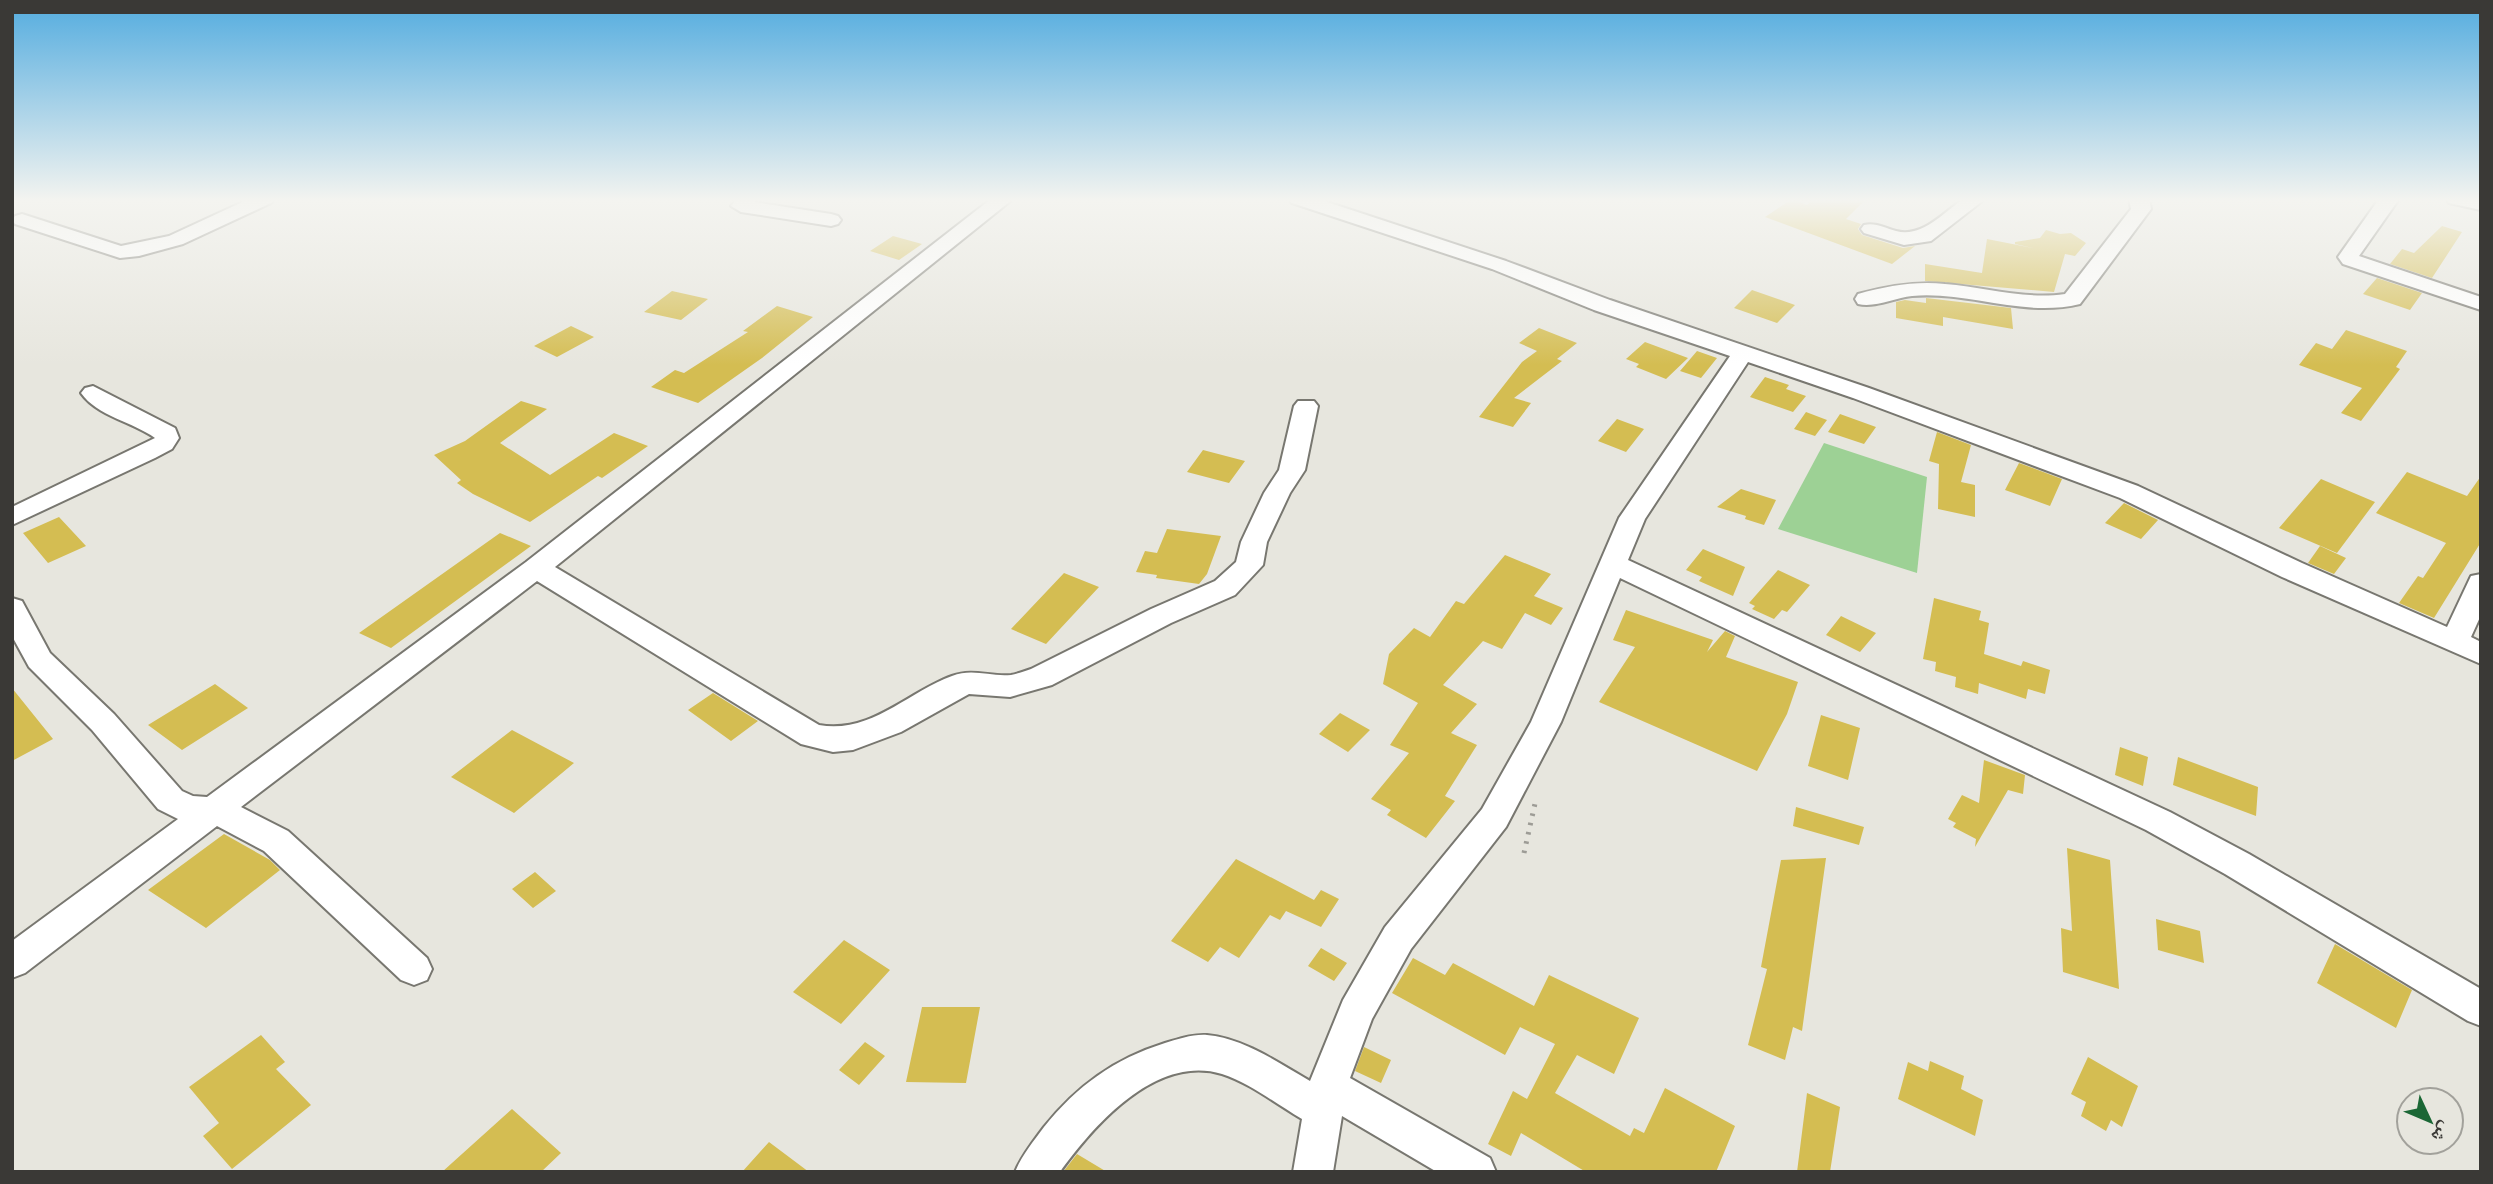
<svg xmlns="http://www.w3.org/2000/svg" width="2493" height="1184" font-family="Ubuntu,'Noto Naskh Arabic',sans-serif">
	<rect width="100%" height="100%" fill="#e7e6de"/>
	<path fill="#9dd195" d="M1824,443L1927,477L1917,573L1778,529Z"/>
	<path fill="#d4bd52" d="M1792,199L1807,205L1813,199H1866L1846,219L1861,224L1858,229L1862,235L1903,248L1915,246L1892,264L1765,217Z
		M2442,226L2462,232L2432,278L2390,264L2402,249L2414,253Z
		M2046,230L2060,234L2071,233L2086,243L2075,256L2065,254L2054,292L1925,281V264L1982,273L1987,239L2038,249L2015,244V242L2040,238Z
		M893,236L922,244L899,260L870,251Z
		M2377,278L2422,293L2410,310L2363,294Z
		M1752,290L1795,305L1777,323L1734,308Z
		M672,291L708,299L681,320L644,312Z
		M1926,298L2011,308L2013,329L1943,317V326L1896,318V302L1905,300L1926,303Z
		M777,306L813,317L762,358L698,403L651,387L675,370L684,373L748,332L743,331Z
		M571,326L594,337L557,357L534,346Z
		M1539,328L1577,343L1557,359L1562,361L1514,398L1531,403L1513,427L1479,417L1522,362L1537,351L1519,343Z
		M2346,330L2407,351L2396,367L2400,369L2361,421L2341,413L2362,388L2299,365L2316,343L2332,349Z
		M1645,342L1688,358L1666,379L1636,367L1639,364L1626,359Z
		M1697,351L1717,358L1701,378L1680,371Z
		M1765,377L1789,385L1786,389L1806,396L1793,412L1750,397Z
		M521,401L547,409L500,443L550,475L614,433L648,446L602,478L598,476L530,522L473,494L457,483L461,480L434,455L465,441Z
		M1806,412L1827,420L1815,436L1794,429Z
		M1840,414L1876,427L1864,444L1828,432Z
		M1617,419L1644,429L1626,452L1598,441Z
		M1937,432L1971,445L1961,482L1975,485V517L1938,509L1939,464L1929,461Z
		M1203,450L1245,461L1229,483L1187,472Z
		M2019,463L2062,479L2050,506L2005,490Z
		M2407,472L2467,496L2481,476V542L2434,618L2399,603L2418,576L2423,578L2446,543L2376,513Z
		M2321,479L2375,502L2337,553L2279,528Z
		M1741,489L1776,500L1764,525L1745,519L1746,516L1717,507Z
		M2124,503L2158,520L2141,539L2105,523Z
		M59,517L86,546L48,563L23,533Z
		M1167,529L1221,536L1207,574L1199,584L1156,578L1157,575L1136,572L1145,551L1157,553Z
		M500,533L531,546L391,648L359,633Z
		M2320,546L2346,558L2334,574L2308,563Z
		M1703,549L1745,567L1733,596L1699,581L1702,577L1686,570Z
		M1505,555L1551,574L1534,596L1563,608L1551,625L1525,613L1502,649L1483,641L1443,685L1477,704L1451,733L1477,745L1445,796L1455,801L1426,838L1387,815L1391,810L1371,799L1409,753L1390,745L1418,703L1383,684L1389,654L1414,628L1430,637L1456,601L1464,604Z
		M1778,570L1810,585L1787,612L1782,610L1774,619L1752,609L1755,606L1749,603Z
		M1064,573L1099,587L1046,644L1011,629Z
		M1934,598L1981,611L1979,620L1989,623L1984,654L2021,666L2023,661L2050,670L2045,694L2028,689L2026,699L1979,683L1978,694L1955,687L1956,677L1935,671L1936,662L1923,659Z
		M1626,610L1713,640L1707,652L1725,631L1735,636L1726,657L1798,682L1787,714L1757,771L1599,702L1635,647L1613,640Z
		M1841,616L1876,633L1860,652L1826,635Z
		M215,684L248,708L182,750L148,725Z
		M12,688L53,739L12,761Z
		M713,693L758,721L731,741L688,710Z
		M1340,713L1370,730L1348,752L1319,734Z
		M1821,715L1860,728L1848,780L1808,766Z
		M512,730L574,763L514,813L451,777Z
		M2120,747L2148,757L2143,786L2115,775Z
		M2178,757L2258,787L2256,816L2173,785Z
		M1984,760L2025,775L2023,794L2008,790L1975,847L1976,839L1953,827L1956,823L1948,819L1962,795L1979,803Z
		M1796,807L1864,827L1859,845L1793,826Z
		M224,834L270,860L280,870L206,928L148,890Z
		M2067,848L2110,860L2119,989L2063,972L2061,928L2072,931Z
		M1826,858L1802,1031L1793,1027L1785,1060L1748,1045L1767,969L1761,967L1781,860Z
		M1236,859L1314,900L1321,890L1339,899L1321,927L1286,911L1280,920L1270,915L1239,958L1220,947L1208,962L1171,941Z
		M535,872L556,891L533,908L512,889Z
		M2156,919L2200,931L2204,963L2158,950Z
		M844,940L890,970L841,1024L793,992Z
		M2335,944L2412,990L2396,1028L2317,983Z
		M1321,948L1347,963L1334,981L1308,966Z
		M1413,958L1445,975L1453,963L1534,1006L1549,975L1639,1018L1614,1074L1577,1055L1555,1093L1630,1136L1634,1128L1644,1133L1665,1088L1735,1126L1716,1172H1586L1521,1133L1511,1156L1488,1144L1513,1091L1527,1099L1555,1044L1520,1027L1505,1055L1392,993Z
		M922,1007H980L966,1083L906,1082Z
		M261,1035L285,1062L276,1069L311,1105L232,1169L203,1136L219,1123L189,1087Z
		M865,1042L885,1056L859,1085L839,1070Z
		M1364,1047L1391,1060L1381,1083L1355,1071Z
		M2088,1057L2138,1086L2122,1127L2111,1120L2106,1131L2081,1116L2086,1102L2071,1094Z
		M1930,1061L1964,1076L1961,1089L1983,1100L1975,1136L1898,1099L1908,1062L1928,1071Z
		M1807,1093L1840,1107L1830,1172H1797Z
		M512,1109L561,1153L541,1172H442Z
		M769,1142L809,1172H742Z
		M1077,1154L1107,1172H1063Z"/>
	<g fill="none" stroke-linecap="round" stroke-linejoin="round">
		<g stroke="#787770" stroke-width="4">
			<path id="minor" d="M249,199H274L271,203L183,244L139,256L120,258L15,224L12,220L15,216L22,214L121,246L169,236Z
				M737,199H757L754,202L831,214L838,216L841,220L838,224L831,226L741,212L731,206Z
				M991,199H1013L555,567L819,725C871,734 906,693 952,676C973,668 990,677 1011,675C1017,674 1025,671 1031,669L1151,609L1215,581L1236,562L1241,542L1264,493L1279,470L1294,406L1298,401H1314L1318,406L1305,470L1290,493L1267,542L1263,565L1235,595L1171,623L1052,685L1010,697L969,694L901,732L853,750L833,752L801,744L537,581L241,807L288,831L427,958L432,969L427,980L414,985L401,980L264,851L217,826L25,973L12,978V941L178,819L158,809L92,730L29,667L12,636V598L22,601L50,653L114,714L182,791L193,796L207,797L526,562Z
				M1289,199H1318L1506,261L1610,300L1869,388L2138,486L2302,563L2447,627L2471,576L2481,574V615L2471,637L2481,642V664L2282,577L2120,498L1853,398L1748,362L1645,519L1628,560L2170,812L2249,854L2481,989V1026L2468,1021L2225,874L2146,830L1620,578L1561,722L1506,827L1411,949L1372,1019L1350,1078L1490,1158L1496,1172H1437L1342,1116L1333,1172H1293L1302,1119C1276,1104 1250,1083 1222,1074C1156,1054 1094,1125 1060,1172H1015C1022,1155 1033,1142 1044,1127C1077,1086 1114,1059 1165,1043C1179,1039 1193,1034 1207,1035C1243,1038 1279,1063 1310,1081L1343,1000L1385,927L1482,809L1531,722L1619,518L1730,356L1594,310L1492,269L1292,203Z
				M1963,199H1985L1931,241L1904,245L1864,233L1861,229L1864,225C1875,222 1885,228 1896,231C1922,238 1943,213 1963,199Z
				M2129,199H2149L2151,209L2080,304C2023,318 1969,291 1912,296C1895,298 1875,308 1858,304L1855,299L1858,294C1887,286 1915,281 1945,284C1985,287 2024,300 2065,294L2131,209Z
				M2379,199H2399L2359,256L2481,297V310L2343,264L2338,257Z
				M2446,199H2481V210L2449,203Z
				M93,386L175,428L179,438L172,449L155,458L12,525V507L155,438C133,422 97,416 81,393L85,388Z"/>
		</g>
		<path stroke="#9d9c96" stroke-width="5" stroke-dasharray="2.5 7" stroke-linecap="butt" d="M1524,853L1536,799"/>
		<use href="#minor" fill="#fff" fill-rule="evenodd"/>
	</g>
	<linearGradient id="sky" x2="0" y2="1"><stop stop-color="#53acdf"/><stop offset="0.55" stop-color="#f4f4f0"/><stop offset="1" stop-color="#f4f4f0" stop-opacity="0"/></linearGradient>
	<rect width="2493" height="365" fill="url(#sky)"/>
	<rect width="2493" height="1184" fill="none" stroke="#3a3936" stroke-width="28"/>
	<g transform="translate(2430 1121) rotate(134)"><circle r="33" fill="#e7e6de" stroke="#a2a19b" stroke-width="2"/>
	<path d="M0-5L12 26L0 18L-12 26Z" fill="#1b6735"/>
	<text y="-10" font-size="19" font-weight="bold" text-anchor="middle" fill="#3a3936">ش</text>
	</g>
</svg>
